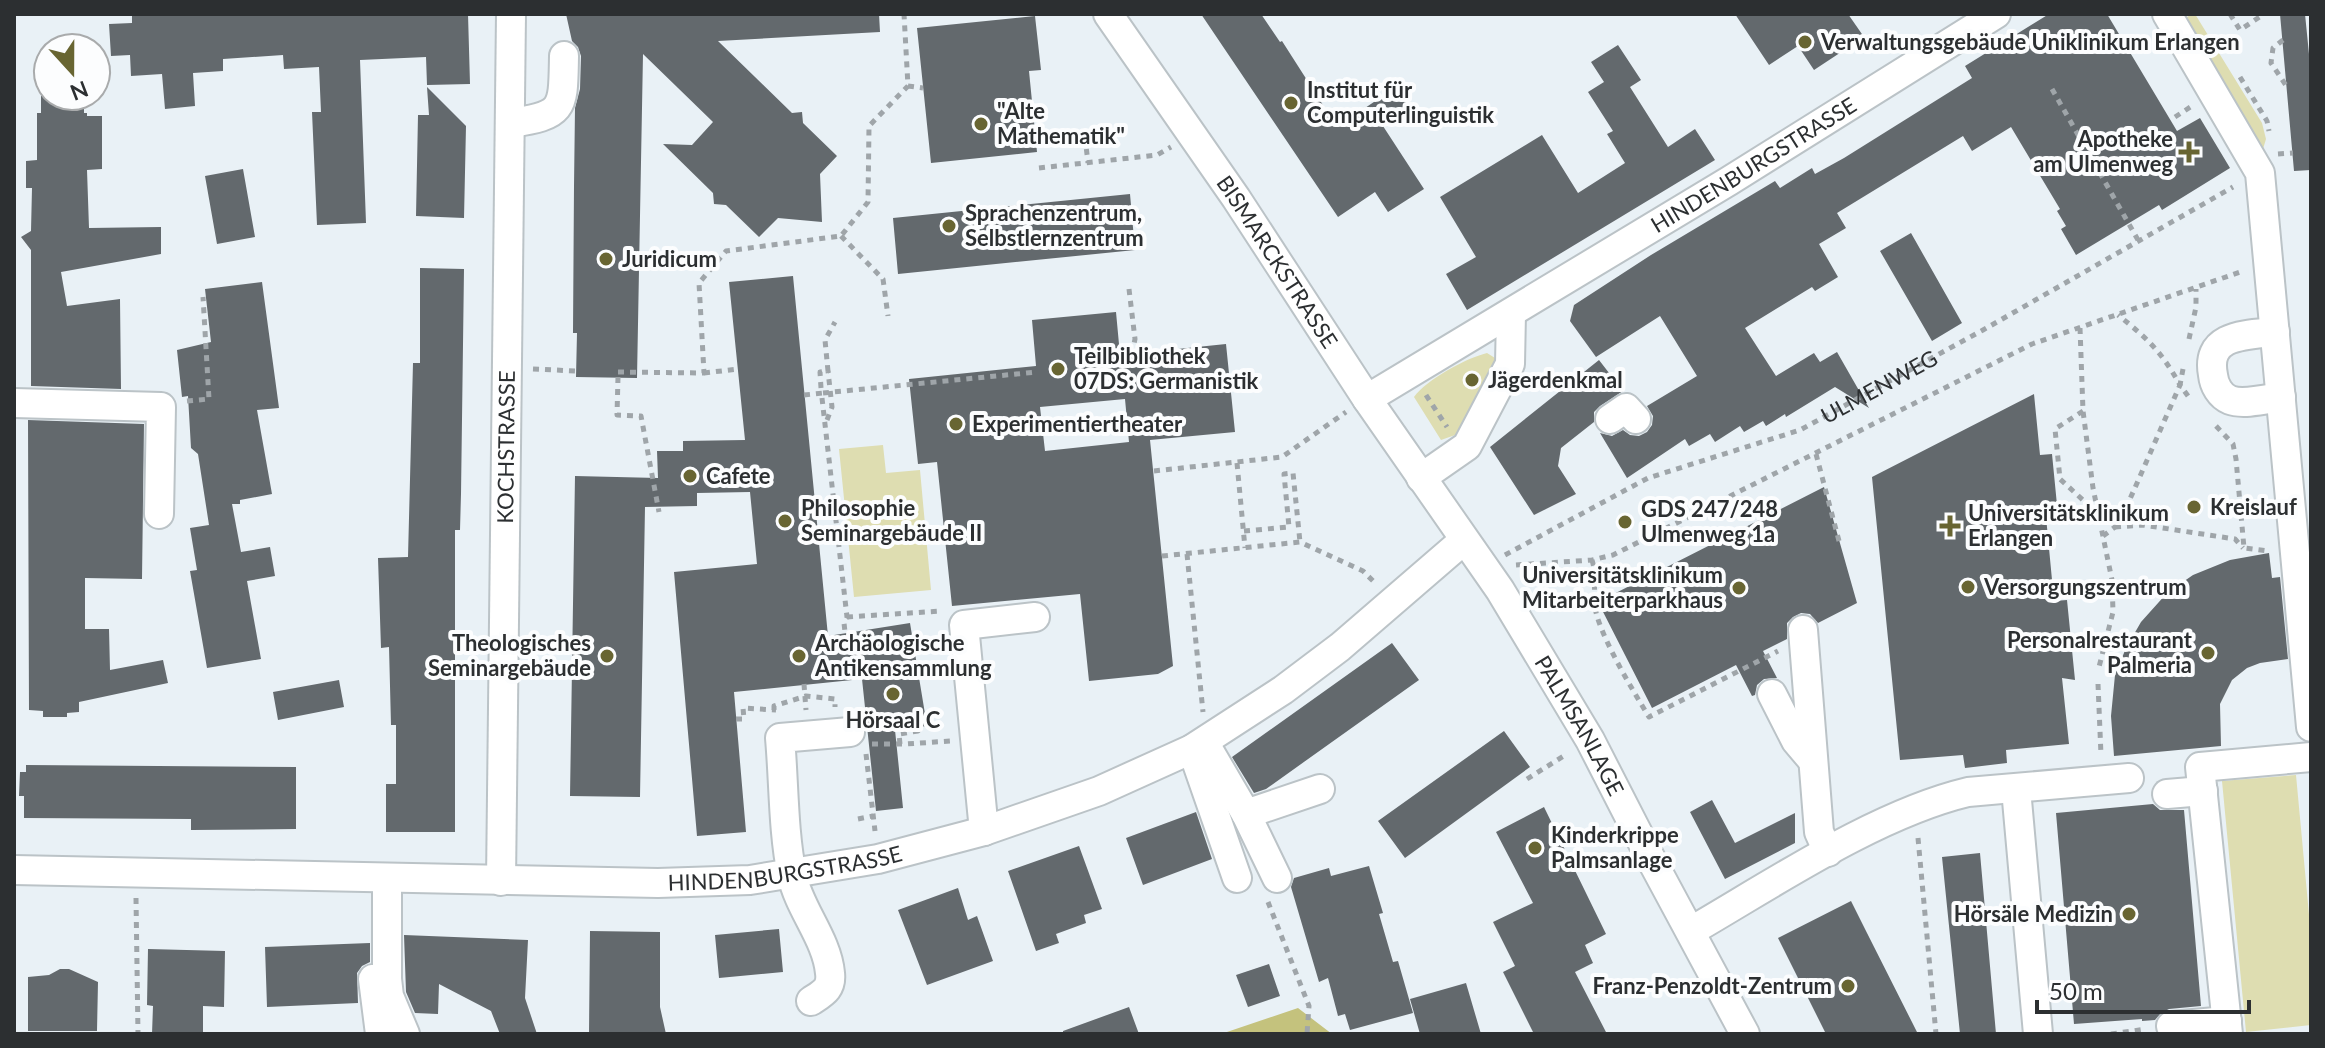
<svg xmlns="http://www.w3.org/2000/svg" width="2325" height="1048" font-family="Lato,sans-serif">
	<rect width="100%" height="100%" fill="#e9f1f6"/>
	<path fill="#deddb1" d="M2192,14H2195L2262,123L2266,139L2263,149L2260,148L2182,20Z
		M1487,353L1495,358L1497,364L1458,434L1441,440L1414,397C1426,380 1466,358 1487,353Z
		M883,445L886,473L920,470L931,590L854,597L839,449Z
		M2296,775L2311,936V1025L2246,1032L2222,781Z"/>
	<path fill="#c4c27d" d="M1298,1008L1332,1034H1220H1221Z"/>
	<path fill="#63696d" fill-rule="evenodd" d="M146,14H468L470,84L427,85L426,57L360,60L366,223L317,225L312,112H321L319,67L284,69L283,55L223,59V71L193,73L195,106L165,109L162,74L131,76L130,55L111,56L109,24L132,23V15Z
		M566,14H879L880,32L718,41L792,113L802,112L803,123L837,156L820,174L822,222L778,218L759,237L726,205L714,204L713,193L663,144L692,145L713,122L643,54L637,378L576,377L577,333H573L574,186L575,108L580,89L581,56L578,47L572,41Z
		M1201,14H1261L1280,42L1282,41L1337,127L1396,87L1408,105L1381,123L1424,189L1388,212L1375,192L1338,217Z
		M1735,14H1848L1864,37L1814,70L1798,46L1769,65Z
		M2049,14H2107L2177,131L2200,118L2230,168L2162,210L2159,205L2076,255L2061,229L2066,226L2057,211L2060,209L2011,127L1972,151L1963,136L1837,213L1846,228L1819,244L1838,277L1815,291L1812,287L1745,328L1776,376L1814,353L1820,362L1837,352L1869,408L1835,387L1786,417L1785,414L1766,426L1763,421L1744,432L1740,426L1715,442L1710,434L1689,446L1685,439L1627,478L1600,433L1612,436L1623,430L1630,435L1639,436L1647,432L1652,425L1653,416L1647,406L1697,376L1660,316L1596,357L1570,321L1574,305L1651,255L1775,181L1780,188L1812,168L1815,174L1844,158L1972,78L1965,66Z
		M2280,14H2305L2311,74V170L2294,171Z
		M1035,16L1041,70L1029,71L1037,152L931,163L917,28Z
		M1618,45L1641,80L1630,87L1668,147L1695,129L1715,160L1467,310L1446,274L1476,257L1440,197L1542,135L1578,193L1625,163L1607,134L1613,131L1588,92L1604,82L1591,62Z
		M427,87L466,126L464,218L416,216L418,115H429Z
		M41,96H84V113H87V116H102V169L87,170L89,228L161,227V254L61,272L67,306L120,299L121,389L31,386V250L21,237L31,231L32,188H26V161L37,160V113H41Z
		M243,169L255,237L217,244L205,176Z
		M1130,194L1135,250L898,274L893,218Z
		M1911,233L1962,323L1932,341L1880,251Z
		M420,268L464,269L461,494L460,530H455V832H386V784H396V725H391L389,647L381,648L378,558L408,557L413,363H420Z
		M793,276L828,636L910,623L927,726L895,730L903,808L876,811L862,679L734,692L746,832L697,836L674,572L757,564L750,492L697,493V506L645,507L640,797L570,796L575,476L658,478L657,451H683V441L745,440L729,282Z
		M262,282L279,408L257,410L272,494L240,500V504H232L241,552L270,547L275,576L247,581L261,659L207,668L190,571L197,570L190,528L209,525L198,454L191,448L188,396L182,397L177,350L211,342L205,289Z
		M1116,312L1120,355L1226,344L1235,432L1150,440L1173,666L1158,674L1089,681L1080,594L952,606L937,462L918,464L909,379L1036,366L1032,320ZM1125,399L1129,442L1045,451L1040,407Z
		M1599,360L1623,391L1600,406L1594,412V422L1561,448L1558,466L1576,494L1534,515L1490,447Z
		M2034,394L2040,455L2052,454L2057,505L2045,506L2054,601L2067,600L2075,680L2062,678L2069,744L2006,750L2007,763L1965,768L1963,755L1900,760L1872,477Z
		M28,420L144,424L142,579L85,578V629H109L110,670L163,660L168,683L79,702V712L67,713V717H43V711L29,710Z
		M1824,487L1857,603L1818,623L1810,614L1801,613L1793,617L1787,623V639L1763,651L1777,678L1764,679L1757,685L1755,695L1752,696L1736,665L1652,708L1598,602Z
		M2269,553L2272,578L2280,577L2288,659L2260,663L2247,668L2232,680L2220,704L2221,746L2114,756L2111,716L2115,675L2126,648L2141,622L2167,593L2193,575L2230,560Z
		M1392,643L1419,680L1266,789L1254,793L1232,757Z
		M339,680L344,707L278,720L273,692Z
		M1504,731L1530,767L1405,858L1378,821Z
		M26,765L296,767V829L191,830V819L24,818V796H19L20,772H26Z
		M1712,800L1735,843L1795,813V843L1725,879L1690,812Z
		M2153,804L2160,810H2184L2201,1006L2169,1009L2161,1013L2155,1020L2142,1021V1019L2074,1024L2056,813Z
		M1544,807L1606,934L1585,945L1593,963L1575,972L1607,1034H1534L1503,972L1515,966L1493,922L1533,903L1496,832Z
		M1196,812L1212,859L1143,885L1126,838Z
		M1079,846L1102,909L1084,915L1086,923L1056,934L1059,943L1036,951L1008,871Z
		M1980,853L1996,1034H1960L1942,857Z
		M1369,866L1383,913L1379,914L1393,962L1398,961L1413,1013L1350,1030L1345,1014L1338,1016L1328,978L1319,982L1291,887L1294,878L1329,868L1331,876Z
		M958,888L968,920L977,916L993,961L927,985L898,910Z
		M1851,901L1867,933L1918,1034H1826L1778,938Z
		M779,929L783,972L719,978L715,935Z
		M590,931L660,932V1007L666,1034H589Z
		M404,935L528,940L525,998L537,1034H500L491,1011L439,984L438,1014L415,1013L406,992Z
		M370,943V962L362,966L357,973L358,1003L267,1007L265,947Z
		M148,949L225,951L224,1007L203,1006V1034H152L153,1006L147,1005Z
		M1269,964L1280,996L1248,1007L1236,975Z
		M60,969H69L98,982L97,1031H28V977L49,975Z
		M1466,983L1481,1034H1420L1410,999Z
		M1129,1007L1139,1034H1063V1031Z"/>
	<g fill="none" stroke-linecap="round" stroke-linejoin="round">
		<g stroke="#bbc3c7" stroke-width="32">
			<g id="minor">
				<path id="s2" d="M1108,14L1236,198L1367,399L1500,590L1590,740L1652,861L1745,1034"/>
				<path d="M2167,14L2260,173L2311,727"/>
				<path d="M511,123C565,115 563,109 564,56"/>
				<path d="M2275,332C2246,335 2205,334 2213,375C2214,385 2220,396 2230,400C2243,405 2267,399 2281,397"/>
				<path id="s3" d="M1367,399L1729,181L1996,14"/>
				<path d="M14,403L161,407L159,514"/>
				<path d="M1610,419L1626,408L1636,419"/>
				<path d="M1421,478L1467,446L1510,364L1511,313"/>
				<path d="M1803,630L1819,832L1828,852"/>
				<path d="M1772,694L1796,741L1813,761"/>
				<path d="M1204,742L1246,814L1320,789"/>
				<path d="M1192,749L1237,878"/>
				<path d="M2016,789L2038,1034"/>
				<path d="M2167,794L2203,791"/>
				<path d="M1246,814L1277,878"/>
				<path d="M984,831L964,625L1035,617"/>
				<path id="s4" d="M14,870L658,883L750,880L878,859L984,831L1099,791L1192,749L1283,690L1340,647L1464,540"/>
				<path d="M387,879V979L389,996L405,1034"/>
				<path id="s5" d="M501,881L511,14"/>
				<path d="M1691,931C1774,883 1876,814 1968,792L2129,778"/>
				<path d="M373,979L380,1034"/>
				<path d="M811,1001C823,993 832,989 830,973C827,939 799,909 792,875C783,831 784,783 780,738L850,732"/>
				<path d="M2171,1026L2227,1021"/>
				<path d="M2228,1034L2200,767L2311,757"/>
			</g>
		</g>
		<g stroke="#9fa5a9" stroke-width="5" stroke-dasharray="6 6" stroke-linecap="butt">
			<path d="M2230,14L2240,30L2264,14"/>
			<path d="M2283,40L2273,48L2271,63L2287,87"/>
			<path d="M2240,77L2267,121L2269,131"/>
			<path d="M908,86L923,88"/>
			<path d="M2052,89L2138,240"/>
			<path d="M2175,117L2192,106"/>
			<path d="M1085,137L1088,163"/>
			<path d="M2278,154L2293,153"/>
			<path d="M1039,168L1157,155L1171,147"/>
			<path d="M841,236L883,279L888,316"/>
			<path d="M1129,289L1135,339L1132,354"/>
			<path d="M2080,328L2083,411L2093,488L2112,580L2113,612L2099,667"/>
			<path d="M2189,339L2196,307V289"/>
			<path d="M533,369L576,371"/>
			<path d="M2183,369L2180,385L2188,396"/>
			<path d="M618,372L704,373L699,283L726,251L841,236L868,202L869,126L908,86L904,14"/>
			<path d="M704,373L738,369"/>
			<path d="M618,377L617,415L641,416L659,512"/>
			<path d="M821,388L820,372L828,371L825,340L835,322"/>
			<path d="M823,393L1037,372"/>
			<path d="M1426,395L1447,427"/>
			<path d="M822,398L847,617L844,623L846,641"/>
			<path d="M187,401L209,399L203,297"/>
			<path d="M2083,411L2055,429L2060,479L2096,512"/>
			<path d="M827,420L832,407L828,371"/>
			<path d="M2216,426L2233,444L2236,459L2244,548L2268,551"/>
			<path d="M1816,454L1839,541"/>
			<path d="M1237,463L1245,548"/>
			<path d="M1154,471L1282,457L1346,412"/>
			<path d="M2115,527L2143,525L2235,539L2243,548"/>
			<path d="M1244,531L1289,527L1284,474L1293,473L1300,542"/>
			<path d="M2103,536L2115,527L2130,499L2180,385C2161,351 2148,339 2118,315"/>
			<path d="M1187,554L1203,712"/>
			<path id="s1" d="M1505,555L1648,478L1800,430L1983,330L2233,187"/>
			<path d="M1162,556L1300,542L1363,571L1375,583"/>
			<path d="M1592,560C1598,579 1591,597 1597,616C1606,646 1632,689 1649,717L1778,651"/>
			<path d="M1516,565L1592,560L1613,555L2032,344L2243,271"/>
			<path d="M847,617L942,611"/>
			<path d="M804,684L806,710"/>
			<path d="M2098,684L2101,755"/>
			<path d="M774,710V706L806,696L835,699V707"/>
			<path d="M736,719H744L743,708L776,710"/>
			<path d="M872,744H906L950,741"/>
			<path d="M900,744L899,734L918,731L917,727"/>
			<path d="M866,754L875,831"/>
			<path d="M1527,779L1567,754"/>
			<path d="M858,819L873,816"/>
			<path d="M1918,838L1936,1034"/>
			<path d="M136,898L138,1034"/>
			<path d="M1268,902L1309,1006L1307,1034"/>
			<path d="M2111,1034L2146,1029"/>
		</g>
		<use href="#minor" stroke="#fff" stroke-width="28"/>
		<path stroke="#9fa5a9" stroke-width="5" stroke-dasharray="6 6" stroke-linecap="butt" d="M804,395L823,393"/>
	</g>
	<g fill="#686532" stroke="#fcfdfe" stroke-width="3">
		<circle cx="1805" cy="42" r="8"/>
		<circle cx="1291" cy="103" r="8"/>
		<circle cx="981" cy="124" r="8"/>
		<path d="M2185 140h8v8h8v8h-8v8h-8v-8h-8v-8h8z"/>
		<circle cx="949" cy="226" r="8"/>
		<circle cx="606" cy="259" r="8"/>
		<circle cx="1058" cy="369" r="8"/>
		<circle cx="1472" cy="380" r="8"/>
		<circle cx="956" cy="424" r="8"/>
		<circle cx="690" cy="476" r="8"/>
		<circle cx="2194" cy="507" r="8"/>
		<circle cx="785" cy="521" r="8"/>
		<circle cx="1625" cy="522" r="8"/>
		<path d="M1946 514h8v8h8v8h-8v8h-8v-8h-8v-8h8z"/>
		<circle cx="1968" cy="587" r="8"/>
		<circle cx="1739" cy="588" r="8"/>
		<circle cx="2208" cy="653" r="8"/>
		<circle cx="607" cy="656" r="8"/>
		<circle cx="799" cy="656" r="8"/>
		<circle cx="893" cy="694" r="8"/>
		<circle cx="1535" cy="848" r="8"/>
		<circle cx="2129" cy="914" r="8"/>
		<circle cx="1848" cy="986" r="8"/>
	</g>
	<g text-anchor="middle" stroke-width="8" stroke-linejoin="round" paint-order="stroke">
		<g font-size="22" font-weight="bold" fill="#2c2f31" stroke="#fcfdfe" text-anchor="start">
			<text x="1821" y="50">Verwaltungsgebäude Uniklinikum Erlangen</text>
			<text x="1307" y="98">Institut für<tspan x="1307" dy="25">Computerlinguistik</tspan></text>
			<text x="997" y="119">"Alte<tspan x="997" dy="25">Mathematik"</tspan></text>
			<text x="2173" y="147" text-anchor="end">Apotheke<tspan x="2173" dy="25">am Ulmenweg</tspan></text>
			<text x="965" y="221">Sprachenzentrum,<tspan x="965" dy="25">Selbstlernzentrum</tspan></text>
			<text x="622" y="267">Juridicum</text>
			<text x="1074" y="364">Teilbibliothek<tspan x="1074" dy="25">07DS: Germanistik</tspan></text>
			<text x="1488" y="388">Jägerdenkmal</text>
			<text x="972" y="432">Experimentiertheater</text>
			<text x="706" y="484">Cafete</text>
			<text x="2210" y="515">Kreislauf</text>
			<text x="801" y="516">Philosophie<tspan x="801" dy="25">Seminargebäude II</tspan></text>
			<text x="1641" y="517">GDS 247/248<tspan x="1641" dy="25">Ulmenweg 1a</tspan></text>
			<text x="1968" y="521">Universitätsklinikum<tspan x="1968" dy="25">Erlangen</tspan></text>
			<text x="1723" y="583" text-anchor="end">Universitätsklinikum<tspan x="1723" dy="25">Mitarbeiterparkhaus</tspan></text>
			<text x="1984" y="595">Versorgungszentrum</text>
			<text x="2192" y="648" text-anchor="end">Personalrestaurant<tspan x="2192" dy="25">Palmeria</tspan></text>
			<text x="591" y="651" text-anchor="end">Theologisches<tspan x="591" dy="25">Seminargebäude</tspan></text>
			<text x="815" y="651">Archäologische<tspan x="815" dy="25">Antikensammlung</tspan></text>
			<text x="893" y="728" text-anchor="middle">Hörsaal C</text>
			<text x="1551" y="843">Kinderkrippe<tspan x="1551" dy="25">Palmsanlage</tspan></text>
			<text x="2113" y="922" text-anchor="end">Hörsäle Medizin</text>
			<text x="1832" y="994" text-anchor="end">Franz-Penzoldt-Zentrum</text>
		</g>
		<g font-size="22" fill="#2c2f31" stroke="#fcfdfe">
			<text dy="8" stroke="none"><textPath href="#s3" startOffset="452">HINDENBURGSTRASSE</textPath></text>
			<text dy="8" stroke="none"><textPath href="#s2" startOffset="300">BISMARCKSTRASSE</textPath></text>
			<text dy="8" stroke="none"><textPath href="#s1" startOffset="412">ULMENWEG</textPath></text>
			<text dy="8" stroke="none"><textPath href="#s5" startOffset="434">KOCHSTRASSE</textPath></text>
			<text dy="8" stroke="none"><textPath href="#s2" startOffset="854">PALMSANLAGE</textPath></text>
			<text dy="8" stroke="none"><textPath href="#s4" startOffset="772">HINDENBURGSTRASSE</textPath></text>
		</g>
	</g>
	<rect width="2325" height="1048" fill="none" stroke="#2c2f31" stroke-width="32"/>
	<g transform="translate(72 72) rotate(159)"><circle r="38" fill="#fcfdfe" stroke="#a9abac" stroke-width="2"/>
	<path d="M0-6L14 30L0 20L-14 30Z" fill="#686532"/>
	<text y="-12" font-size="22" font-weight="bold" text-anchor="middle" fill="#2c2f31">N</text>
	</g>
	<path d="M2037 1000v12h212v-12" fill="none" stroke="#2c2f31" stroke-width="4"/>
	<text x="2049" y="1000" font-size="24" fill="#2c2f31" stroke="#fcfdfe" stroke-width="6" paint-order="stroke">50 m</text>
</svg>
